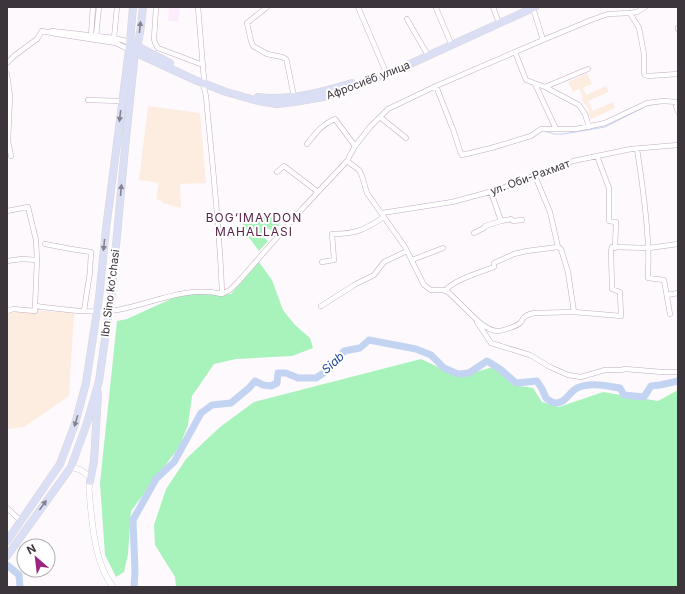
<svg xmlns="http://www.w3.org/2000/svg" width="685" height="594" font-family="Inter,sans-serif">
	<rect width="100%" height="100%" fill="#fdf9fd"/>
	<path fill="#fdedfc" d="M169,7H180L178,22L168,21Z"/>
	<path fill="#fdede1" d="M587,73L592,84L583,88L586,95L606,86L609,92L588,101L593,111L613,102L615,108L591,119L588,113L590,112L586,105H585L581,97H583L579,89L573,92L568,82Z
		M148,106L200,113L206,183L180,184L181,208L162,203V201L156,199L159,183L139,180Z
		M14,309L74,313L69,396L24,427L7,429V311Z"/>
	<path fill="#a8f2bb" d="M241,213L254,217L264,214L281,221L275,232L267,228L261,235L268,241L259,251L251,240L245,234L241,216Z
		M259,262L272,280L283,310L295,325L310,338L313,348L292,356L236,359L214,364L192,396L188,425L179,447L131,511L128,554L124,572L116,577L105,555L100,483L117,321L127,319L184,293L216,295L231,294Z
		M421,359L459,377L493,367L513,385L533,388L542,402L559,407L603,392L658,401L678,390V587H176L175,577L155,545L154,525L166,489L186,459L220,427L254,402Z"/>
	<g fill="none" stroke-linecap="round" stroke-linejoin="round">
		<path stroke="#c3d4f2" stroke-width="1" d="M545,131L554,134H563L605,127L648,105H652"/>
		<path stroke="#c3d4f2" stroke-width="7" d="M7,565L19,575L20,587
			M134,587L135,572L133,520L156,479L174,462L201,413L212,405L231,403L249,388L255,381L263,385L271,386L277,383L278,373H286L298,378H316L331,368L344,351L360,348L369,340L416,349L431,355L444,368L458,374L469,373L487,361L500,369L516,383L537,381L542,389L546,398C548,400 552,402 554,403C566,404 569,392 577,388C591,382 606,386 620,388L624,395L644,397L651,386L660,385L678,381"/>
		<g stroke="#c1aec0" stroke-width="5.5">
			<path id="minor" d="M156,7L154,39L155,43L158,48L203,65
				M198,7L204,79
				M267,7L247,23L251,41L253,46L267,54L282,57L286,59L287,62L294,97
				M358,7L385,70
				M493,7L499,23
				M436,8L450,41
				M533,8L543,40
				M630,13L639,28L644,54V73L645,75L648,76L678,74
				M407,19L426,52
				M678,28V29
				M42,31L57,34L116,43L128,49
				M52,31L114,38L130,42
				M91,35L93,7
				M96,36L99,7
				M114,38L117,7
				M515,52L526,80L545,87L579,105L585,114L589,127
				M7,63L14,56L37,39L42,31
				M7,74L10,96L8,141L11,156
				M203,83L206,96C212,162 220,228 222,294
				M535,84L556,129
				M436,86L454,132L460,151L462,155L491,148L531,136L541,129H576L605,123L647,103L663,101L678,102
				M545,87L588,69
				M88,100L122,101
				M678,106H676L678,112
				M380,117L406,138
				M307,144C315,134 322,124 335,119L355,146
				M637,149C642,181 647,214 648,247C649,257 648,267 648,278L664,280L670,314
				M597,156L609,188V221L616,222L615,248
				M347,161L359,170L362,176L367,193L405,247L424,285L431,290H443L448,292L479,322C484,326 492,331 497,331C502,331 518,326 521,322C522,321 522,320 523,319C525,315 529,314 534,313L574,312L621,316L620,292L612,289L611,250L612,247L649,248L678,244
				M277,172L284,166L318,192
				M535,176L550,212L558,247L561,249L568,272L574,312
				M7,211L28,207L36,240L37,260
				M382,213L452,202L497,190L573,161L631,149L678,145
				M501,221L511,219L513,221L522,220
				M474,233L484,228L485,226L501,221L491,192
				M45,244L71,249L91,252L90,272L84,311
				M412,260L443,248
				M7,261L22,259L37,260L35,306C62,309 90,314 117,310C152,304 186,285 222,294L230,290L238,282L302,209L347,161L355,146L370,127L388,109L436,86L543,40L591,20L608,14L630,13L637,12L645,7
				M322,262L334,260L332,234C356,234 364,230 384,217
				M445,291C453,280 481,272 494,267V263L514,254L527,251L558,247
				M667,295L678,293
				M321,306L356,284L374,275L384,262L407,251
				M7,311L13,309L35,311V306
				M477,322L491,343L530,355L550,367L568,375L581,377L605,370H621L625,369L662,372H678
				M7,508L21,521"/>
		</g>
		<g stroke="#c1aec0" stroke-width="6">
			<path id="tertiary" d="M71,467C78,469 85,471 89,477C91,482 89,485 89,489C89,493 90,498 90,502C93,530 95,563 113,587"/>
		</g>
		<g stroke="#d8d7d8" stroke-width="8">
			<path id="primary" d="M133,44L170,63
				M132,51L195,80L226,92L258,101L277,104L294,102L329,96L358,85L410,64L535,7
				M258,97C290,101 322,92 352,83
				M90,481L94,461L98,393
				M7,541L60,464L75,424L86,383L99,298L106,229L130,42L133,7
				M7,556L71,467L87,423L99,381L108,318L110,311L125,148L135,52C141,38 141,22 143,7"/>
		</g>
		<use href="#minor" stroke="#fff" stroke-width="4.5"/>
		<use href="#tertiary" stroke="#fff" stroke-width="5.5"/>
		<use href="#primary" stroke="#dadff5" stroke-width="7"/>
	</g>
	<defs><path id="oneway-solid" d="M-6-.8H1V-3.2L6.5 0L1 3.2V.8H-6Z"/></defs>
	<g fill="#84828f">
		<use href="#oneway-solid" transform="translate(140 27) rotate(-84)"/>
		<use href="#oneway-solid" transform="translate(120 116) rotate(97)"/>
		<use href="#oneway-solid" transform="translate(121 190) rotate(-85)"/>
		<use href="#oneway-solid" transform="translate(104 245) rotate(96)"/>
		<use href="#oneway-solid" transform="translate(76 421) rotate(107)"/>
		<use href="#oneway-solid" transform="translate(43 505) rotate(-54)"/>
	</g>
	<g text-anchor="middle" stroke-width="4" stroke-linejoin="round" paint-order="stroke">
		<g font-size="11" fill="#3d353c" stroke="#fff">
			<text transform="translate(368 80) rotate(-21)" y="4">Афросиёб улица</text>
			<text transform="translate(530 177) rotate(-20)" y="4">ул. Оби-Рахмат</text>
			<text transform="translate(110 293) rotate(-83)" y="4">Ibn Sino ko'chasi</text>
		</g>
		<g font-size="12" letter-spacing="1" fill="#59214a" stroke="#fff">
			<text x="254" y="222">BOG‘IMAYDON<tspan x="254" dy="14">MAHALLASI</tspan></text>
		</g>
		<g font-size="12" font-style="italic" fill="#22499e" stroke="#fff">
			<text transform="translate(333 363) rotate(-42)" y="4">Siab</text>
		</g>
	</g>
	<rect width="685" height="594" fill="none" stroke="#3d353c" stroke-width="16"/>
	<g transform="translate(36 558) rotate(332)"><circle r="19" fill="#ffffff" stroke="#b1aeb1"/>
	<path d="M0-3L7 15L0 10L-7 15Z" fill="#9b2580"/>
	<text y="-6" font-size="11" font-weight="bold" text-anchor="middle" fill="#3d353c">N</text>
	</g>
</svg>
